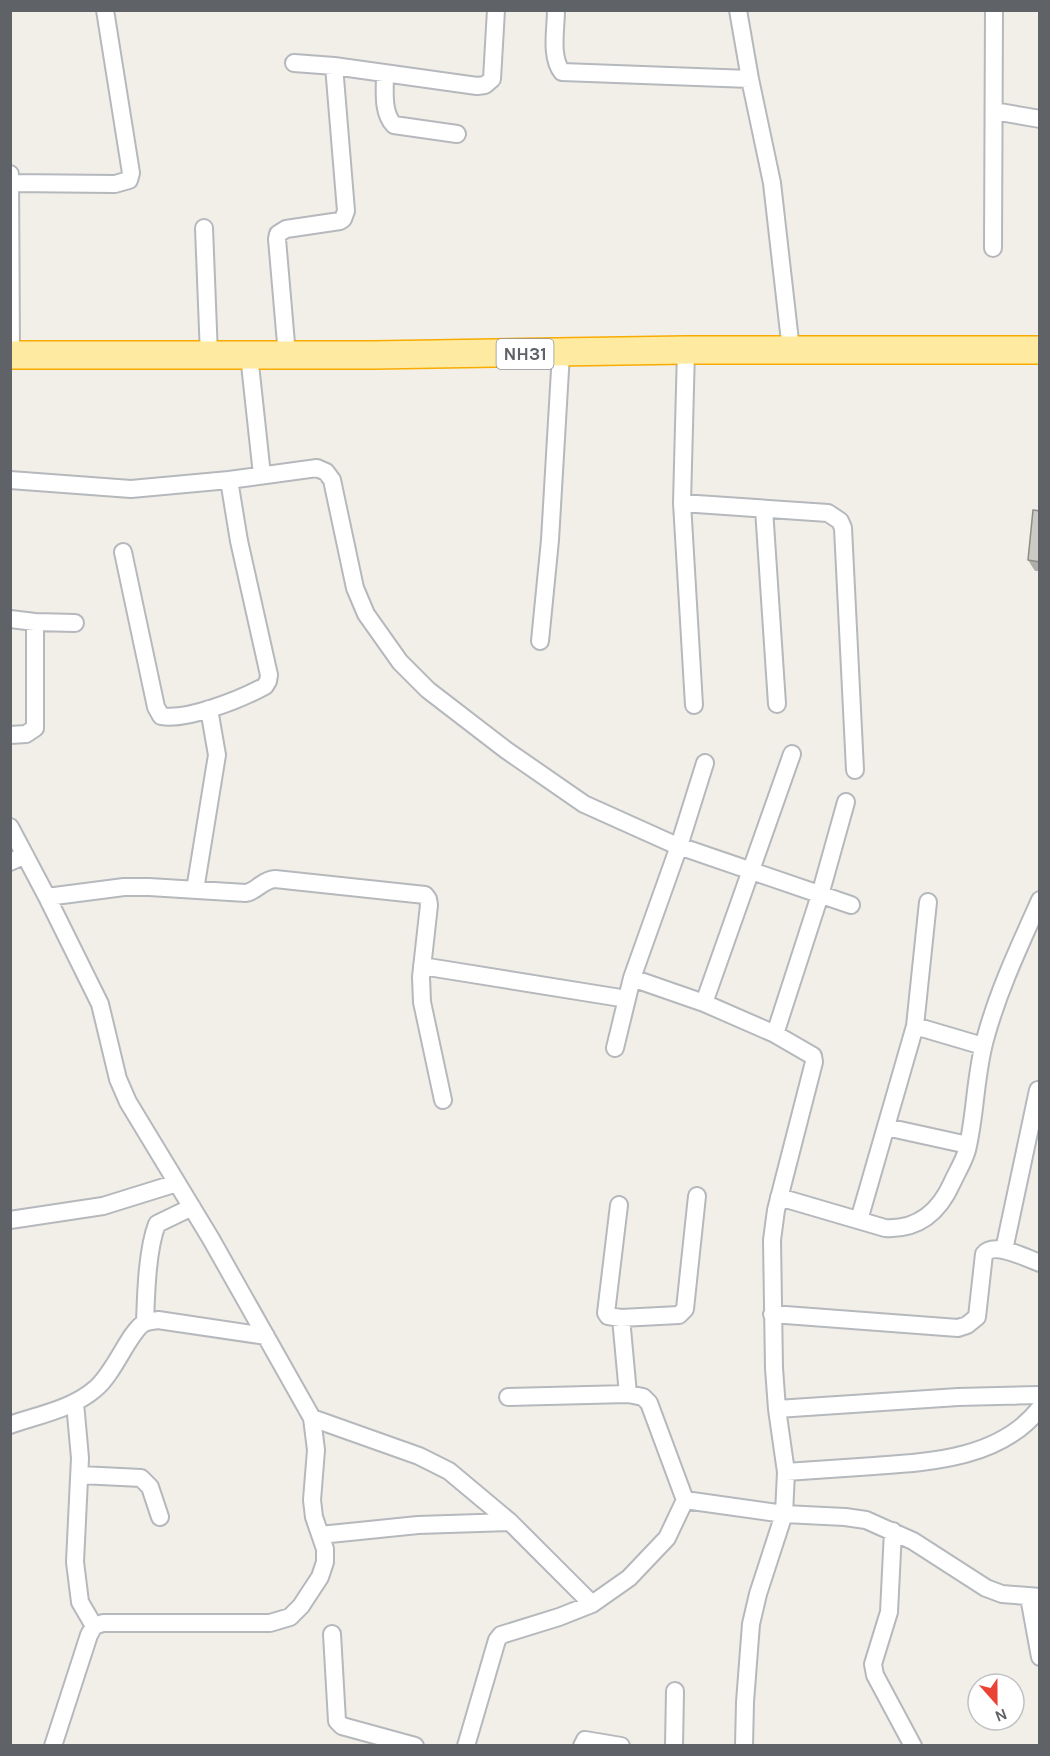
<svg xmlns="http://www.w3.org/2000/svg" width="1050" height="1756" font-family="Karla,sans-serif">
	<rect width="100%" height="100%" fill="#f1efe8"/>
	<g fill="none" stroke-linecap="round" stroke-linejoin="round">
		<g stroke="#b5b8bc" stroke-width="20">
			<path id="minor" d="M556,10C556,29 550,57 562,72L750,79
				M738,10L750,79L772,183L791,350
				M294,63L334,66L477,86L485,85L492,79L496,10
				M385,74C385,90 382,113 394,125L457,134
				M994,111L1040,119
				M10,174L11,355
				M11,183L115,184L129,180L131,173L105,10
				M204,228L209,355
				M993,248L994,10
				M686,350L682,503L694,705
				M249,355L262,475
				M287,355L277,239L278,234L286,229L340,221L343,219L346,211L334,66
				M10,480L131,489L229,480L317,468L326,472L332,480L355,588L366,614L400,662L428,690L506,750L584,804L673,844L851,905
				M682,503L828,513L840,521L843,528L855,770
				M764,509L777,704
				M123,552L156,707L161,716C187,721 241,699 265,686L268,681L269,675L239,541L229,480
				M10,619L35,622L75,623
				M540,641L550,540L561,353
				M10,735L26,734L35,728V622
				M10,827L47,897L100,1004L118,1079L128,1102L211,1239L312,1418L316,1450L312,1500L314,1517L325,1549V1562L320,1577L301,1606L290,1617L270,1623H103L94,1626L89,1635L53,1746
				M10,862L25,855
				M195,890L217,755L209,709
				M47,897L124,887H149L246,893C257,891 262,880 275,879L425,895L428,899L429,905L421,977L422,1002L443,1100
				M422,966L627,999
				M632,978L704,1003L775,1034L813,1056L814,1062L776,1210L772,1240L774,1368L777,1409L786,1472L784,1514L758,1594L751,1624L745,1702L744,1746
				M704,1003L792,754
				M915,1026L983,1046
				M775,1034L820,895L846,802
				M615,1048L632,978L679,846L705,763
				M886,1127L968,1145
				M779,1197L885,1228C918,1230 939,1212 952,1183C957,1172 964,1161 967,1150C976,1113 975,1073 986,1036C999,989 1020,945 1040,900
				M619,1205L606,1313L608,1316L621,1318L679,1315L685,1309L697,1196
				M10,1220L103,1206L177,1183
				M859,1220L915,1026L928,902
				M1004,1250L1038,1090
				M772,1314L958,1328L967,1325L977,1317L984,1254C994,1241 1026,1258 1040,1263
				M621,1318L628,1394
				M145,1323C146,1294 147,1250 157,1224L192,1207
				M75,1403L80,1458L75,1562L80,1602L94,1626
				M777,1409L958,1397L1040,1395
				M312,1418L419,1456L449,1471L510,1522L592,1604
				M10,1425C38,1415 72,1409 95,1389C114,1374 129,1332 144,1323C148,1321 154,1321 158,1320L266,1336
				M786,1472C816,1470 845,1468 874,1466C932,1462 1001,1458 1040,1408
				M80,1475L141,1478L150,1487L160,1517
				M685,1500L784,1514L845,1517L866,1520L913,1541L986,1588L1002,1594L1040,1597
				M893,1531L889,1612L873,1664L875,1675L913,1746
				M320,1535L418,1525L510,1522
				M1029,1597L1040,1657
				M332,1634L337,1721L342,1726L415,1746
				M466,1746L497,1640L501,1635L559,1617L592,1604L629,1578L667,1538L685,1500L649,1403L643,1397L628,1394L508,1397
				M582,1746L585,1740L621,1746
				M674,1746L675,1691"/>
		</g>
		<g stroke="#f9ab00" stroke-width="30">
			<path id="trunk" d="M10,355H373L686,350H1040"/>
		</g>
		<use href="#minor" stroke="#fff" stroke-width="16"/>
		<use href="#trunk" stroke="#feeaa1" stroke-width="27"/>
	</g>
	<path fill="#afaea9" d="M1040,511V571H1035L1028,560Z"/>
	<path fill="#cccac5" stroke="#8f8d8a" stroke-width="1.5" d="M1033,510L1040,511V562L1028,560Z"/>
	<g text-anchor="middle" stroke-width="4.5" stroke-linejoin="round" paint-order="stroke">
		<rect fill="#fff" stroke="#8f9295" stroke-width="1.5" x="496.5" y="339" width="57" height="30" rx="4.5"/>
		<g font-size="18" font-weight="bold" fill="#5f6368">
			<text x="525" y="360">NH31</text>
		</g>
	</g>
	<rect width="1050" height="1756" fill="none" stroke="#5f6368" stroke-width="24"/>
	<g transform="translate(996 1702) rotate(159)"><circle r="28" fill="#ffffff" stroke="#bfc1c3" stroke-width="1.5"/>
	<path d="M0-4.5L10 22L0 15L-10 22Z" fill="#ea4335"/>
	<text y="-9" font-size="16" font-weight="bold" text-anchor="middle" fill="#5f6368">N</text>
	</g>
</svg>
